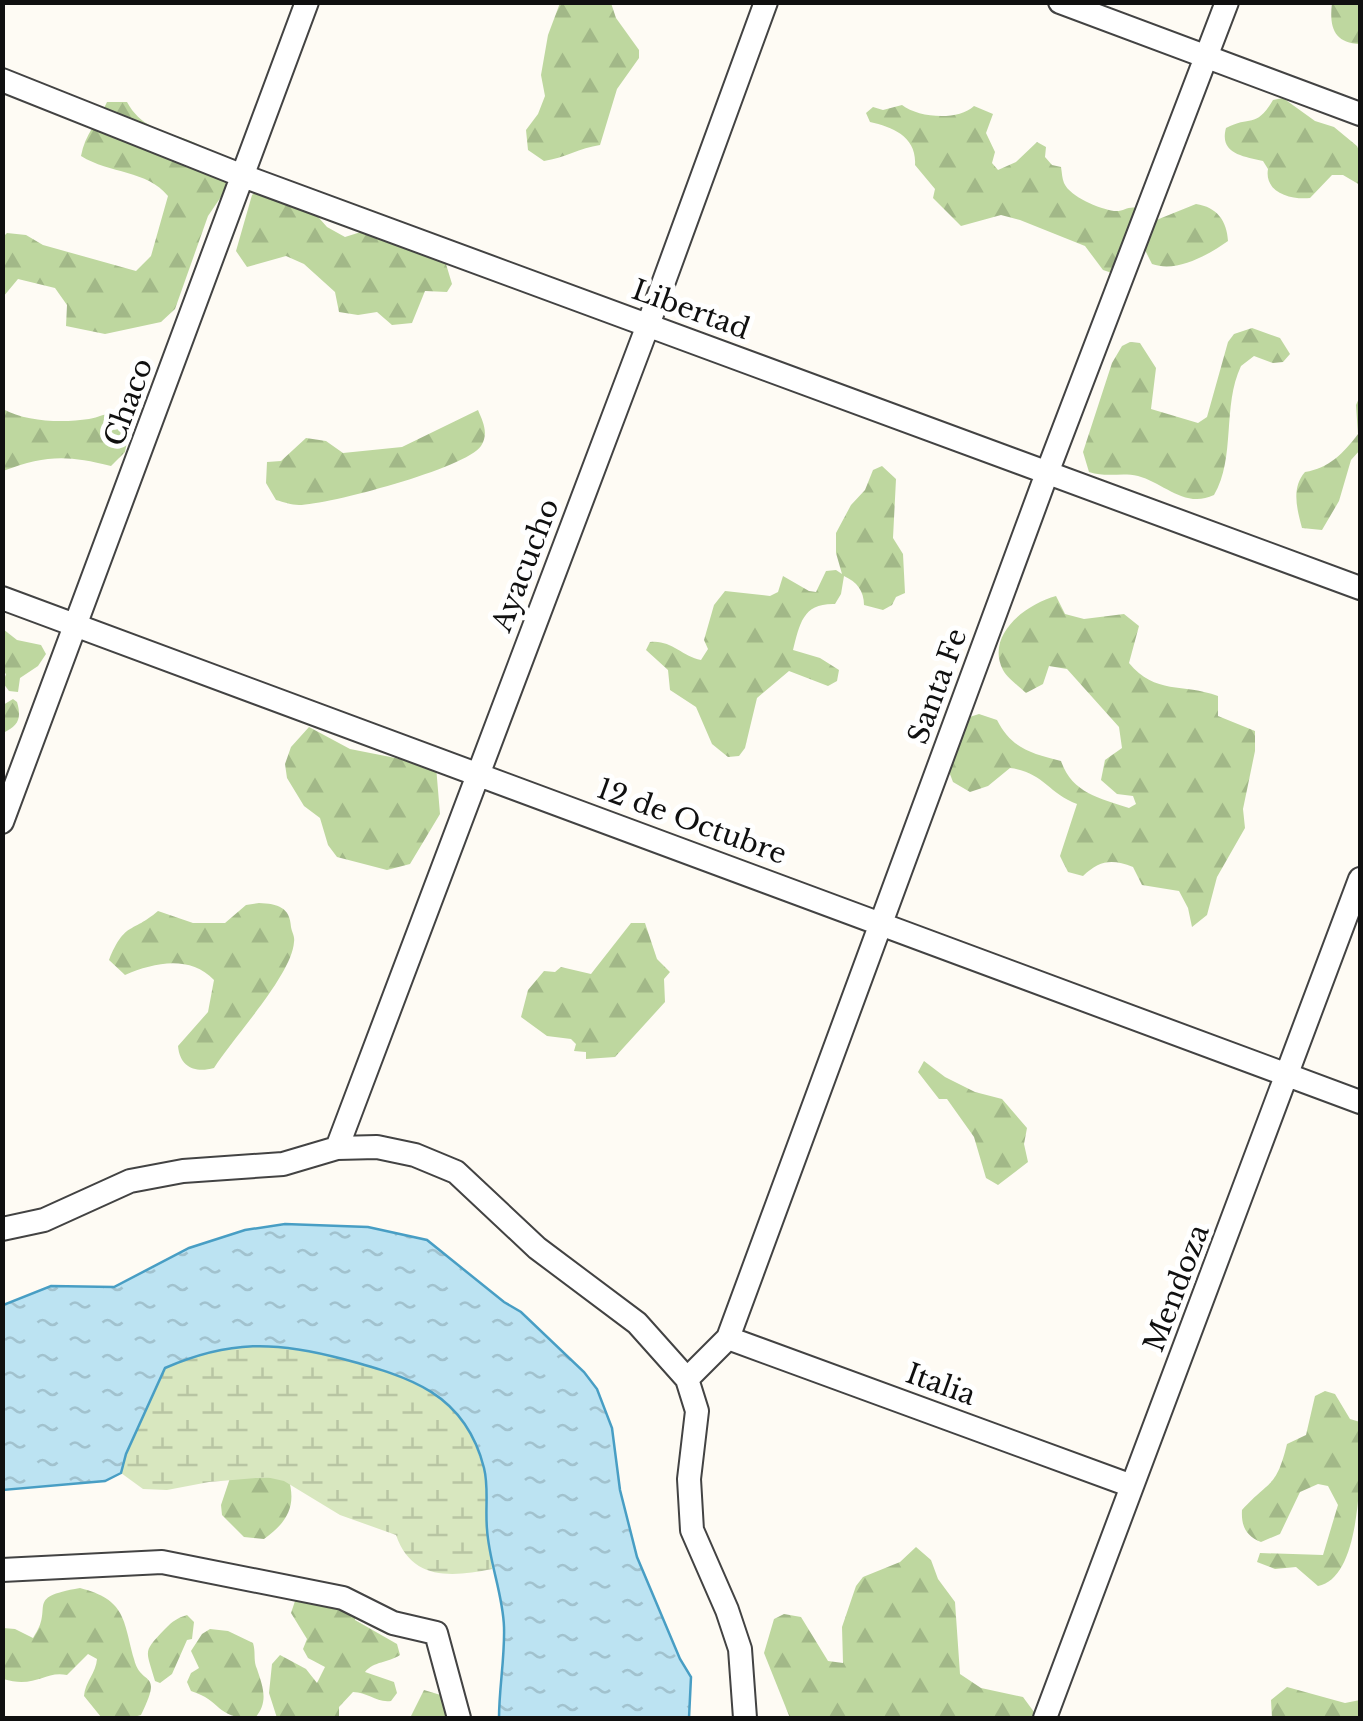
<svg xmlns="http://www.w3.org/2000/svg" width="1363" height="1721" font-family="'Libre Baskerville',serif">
	<defs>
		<pattern id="forest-firs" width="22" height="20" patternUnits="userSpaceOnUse" patternTransform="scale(2.5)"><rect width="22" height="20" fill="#bed79f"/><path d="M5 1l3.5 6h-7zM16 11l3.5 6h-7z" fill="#a2b888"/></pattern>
		<pattern id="wetland-marsh" width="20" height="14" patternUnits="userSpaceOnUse" patternTransform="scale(2.5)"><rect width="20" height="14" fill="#d8e7bf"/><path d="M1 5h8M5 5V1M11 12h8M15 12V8" fill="none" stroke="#b8c5a3"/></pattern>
		<pattern id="water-ripples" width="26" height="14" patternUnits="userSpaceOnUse" patternTransform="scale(2.5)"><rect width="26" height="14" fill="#bce3f2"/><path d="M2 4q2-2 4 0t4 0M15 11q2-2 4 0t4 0" fill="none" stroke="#a1c2ce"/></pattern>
	</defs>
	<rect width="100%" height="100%" fill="#fefbf4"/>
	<path fill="url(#forest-firs)" d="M560,3H611L616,18L639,50V58L617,89L600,145C580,148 564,158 544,161L528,150L526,130L538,114L545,96L541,75L548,35Z
		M1332,3H1360V44C1334,43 1329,27 1332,3Z
		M1283,98L1315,121L1334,127L1357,146L1360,153V185L1343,175H1332L1310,198C1290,200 1264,192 1268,169L1263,161C1243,156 1219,154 1226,128C1250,115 1256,129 1273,100Z
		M107,102H127C153,150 209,120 229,185L208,216L175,309L161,322L105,334L66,326L67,305L55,288L18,279L3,297V237L7,233L26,235L43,245L136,271L151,256L168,196C147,170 110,174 81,156C85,134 98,122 107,102Z
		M902,105C919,118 958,121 974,106L993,114L986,133L995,152L992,163L998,170L1016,162L1037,142L1046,147L1045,157L1052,165L1061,167C1062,173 1062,178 1064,183C1070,197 1100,209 1114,211C1124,212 1127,206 1137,208L1112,273L1103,270L1085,246L1020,220L1001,215L961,226L933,198L935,189L915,165C917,137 893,127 870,122L866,113L873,107L883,110Z
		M267,182L312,210L327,227L345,237L383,225L435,247L446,264L452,284L447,292L425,291L412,323L392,325L377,312L358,315L339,312L335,292L304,264L286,256L247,267L236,251L252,195Z
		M1196,204C1217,207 1227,221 1228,241C1208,255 1177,273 1152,264L1143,246L1149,223Z
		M1252,328L1280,338L1290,354L1283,362L1273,363L1254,356L1241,366C1222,406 1236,458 1214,495C1185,509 1164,483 1138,476C1121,472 1108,478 1089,472L1083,452L1112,363L1122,346L1130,342L1140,343L1156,368L1151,409L1198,423L1207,417L1228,342L1234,334Z
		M1360,396V450L1351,460L1339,501L1322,530L1302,528C1297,509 1291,488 1305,472C1329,468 1343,454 1358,434L1356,405Z
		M3,409C26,422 63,423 89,419C101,417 107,411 120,414L129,432L125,452L111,466C67,455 46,455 3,471Z
		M478,410C483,422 489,433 481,446C467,468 327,505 299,505C291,505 284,502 276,500L266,483L267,462L281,461L306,438L326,441L343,453L402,447Z
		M882,466L896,479L893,538L903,554L905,593L896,597L892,605L883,610L864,605C864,591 857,582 844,576L841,594L835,604C803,603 800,623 793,650L820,658L839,670L837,681L828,686L789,671L757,698L745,748L739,756L728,757L712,744L696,707L670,690L668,670L646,650L650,642C670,639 682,656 701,660L708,649L704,640L714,605L725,591L770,596L778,592L783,576L809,591L816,592L826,571L836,570L842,574L836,553V533L851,505L865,490L873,470Z
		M1056,596L1065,614L1084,619L1124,614L1139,626L1129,663C1155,695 1183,683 1218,696V716L1255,731V751L1243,809L1245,828L1217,877L1207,915L1192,927L1188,908L1179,891L1142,885L1133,867C1112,859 1100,860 1083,876L1068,872L1060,856L1077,804C1048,793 1043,772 1010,768L988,786L970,792L953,782L945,761L960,720L979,714L997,720C1012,749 1031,753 1061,761C1072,793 1099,798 1129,808L1136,804L1133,796L1117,794L1101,780L1105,760L1122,748L1119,727L1067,669L1049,666L1043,684L1026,693C1019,686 1007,678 1003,670C985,635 1026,604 1056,596Z
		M3,629L17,640L41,645L46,654L38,666L20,678L18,692L9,691L3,683L6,674L3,671Z
		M13,699L17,702C22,719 18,726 3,733V705Z
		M309,727L350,749L436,766L440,814L410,864L387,870L337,857L328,845L320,818L304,806L287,778L285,764L291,747Z
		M259,903C278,904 290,907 291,927C292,933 295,936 294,942C292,975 232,1039 214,1068C196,1073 180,1068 178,1046L208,1012L214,980C190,955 155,962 125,975L109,960C125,921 131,934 158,911L193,923H225L246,905Z
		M631,923H645L657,959L670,972L664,979L665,1002L615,1057L586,1059V1052L574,1051L576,1044L571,1039L547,1036L521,1017L528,990L544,971L555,972L561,967L591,974Z
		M924,1061L945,1077L975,1092L1002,1099L1027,1128L1024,1144L1028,1162L998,1185L986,1178L974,1137L947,1099H939L918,1072Z
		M1325,1391L1335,1394L1350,1419L1360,1422C1361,1463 1363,1578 1318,1586L1296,1567L1275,1569L1257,1562L1260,1553L1323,1555L1338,1505L1328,1486L1318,1484L1300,1492L1280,1534L1261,1542C1246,1536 1241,1526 1242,1510C1270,1479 1276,1489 1287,1444L1306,1435L1315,1396Z
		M288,1477C297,1505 288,1522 264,1539L244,1537L222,1515L221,1505L230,1478Z
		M916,1547L931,1560L938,1579L955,1602L960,1674L981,1688L1023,1697L1034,1712L1032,1718H790L764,1653L774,1619L784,1614L801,1617L828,1661L843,1663L842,1627L856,1586L863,1577L900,1562Z
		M80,1588C126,1600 123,1619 134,1659C141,1688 164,1668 141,1715L130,1718L101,1717L84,1696C85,1682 96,1673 97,1659L88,1654L67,1675C45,1670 36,1689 3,1679V1628L15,1629L33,1638C56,1606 22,1598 80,1588Z
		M297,1595L355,1609V1620L397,1644L400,1655C388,1663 374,1661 365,1672L394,1682L397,1693L391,1701C376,1703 368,1692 353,1692L339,1707V1718H277L269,1693L272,1664L280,1655L306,1669L317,1683L325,1667L308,1658L303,1649L307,1639L291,1613Z
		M187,1615L194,1622L192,1639L187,1640L172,1674L160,1683L155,1681C146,1649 142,1653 165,1629C173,1621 177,1618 187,1615Z
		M210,1629L228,1631L253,1643C256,1653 253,1660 257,1669C263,1687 269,1702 255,1718C215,1719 223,1701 191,1691L187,1682L191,1673L199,1668L191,1651L202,1634Z
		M1287,1687L1345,1703L1360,1700V1718H1272L1271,1700Z
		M424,1690L444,1696L449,1718H410Z"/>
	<path fill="url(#wetland-marsh)" d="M255,1344L295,1346L391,1372L429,1388L460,1416L471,1433L484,1469L492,1569C452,1577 412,1581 396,1535L340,1515L284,1481L266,1477L209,1482L167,1490L143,1489L121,1473L126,1454L165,1368L202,1352Z"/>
	<path fill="url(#water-ripples)" stroke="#489ec4" stroke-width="2.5" d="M285,1224L368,1227L427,1240L504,1302L521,1312L584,1372L597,1389L612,1428L620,1490L637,1557L680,1659L691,1677L689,1718H499C499,1688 505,1657 504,1627C503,1594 489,1562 487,1529C485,1509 489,1488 484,1468C465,1393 410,1377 343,1359C276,1341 229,1340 165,1368L126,1454L121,1473L105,1481L3,1490V1305L51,1286L114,1287L189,1248L245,1230Z"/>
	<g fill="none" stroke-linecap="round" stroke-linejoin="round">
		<g stroke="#434343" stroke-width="26">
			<path id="minor" d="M1060,2L1360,114
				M2,80L243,176L1360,588
				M2,598L1360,1102
				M2,822L307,2
				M337,1148L648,325L766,2
				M2,1229L44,1220L130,1181L183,1171L283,1164L337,1148L377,1147L415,1155L456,1172L537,1248L637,1323L687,1379L697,1411L689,1479L692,1530L727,1610L740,1649L745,1718
				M728,1338L1132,1486
				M687,1379L728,1338L1047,473L1227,2
				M2,1570L162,1562L343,1598L393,1623L436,1633L459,1718
				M1045,1718L1360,879"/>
		</g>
		<use href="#minor" stroke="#fff" stroke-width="22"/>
	</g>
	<g text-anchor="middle" stroke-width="10" stroke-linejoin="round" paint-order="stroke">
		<g font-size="28" fill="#101010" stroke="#fff">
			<text transform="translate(691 309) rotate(20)" y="10">Libertad</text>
			<text transform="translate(128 402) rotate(-70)" y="10">Chaco</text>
			<text transform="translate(525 565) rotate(-69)" y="10">Ayacucho</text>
			<text transform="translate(937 686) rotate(-70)" y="10">Santa Fe</text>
			<text transform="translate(692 821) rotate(20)" y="10">12 de Octubre</text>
			<text transform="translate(1176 1288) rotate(-69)" y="10">Mendoza</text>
			<text transform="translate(941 1384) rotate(20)" y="10">Italia</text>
		</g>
	</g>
	<rect width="1363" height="1721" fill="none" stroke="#101010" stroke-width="10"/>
</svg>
